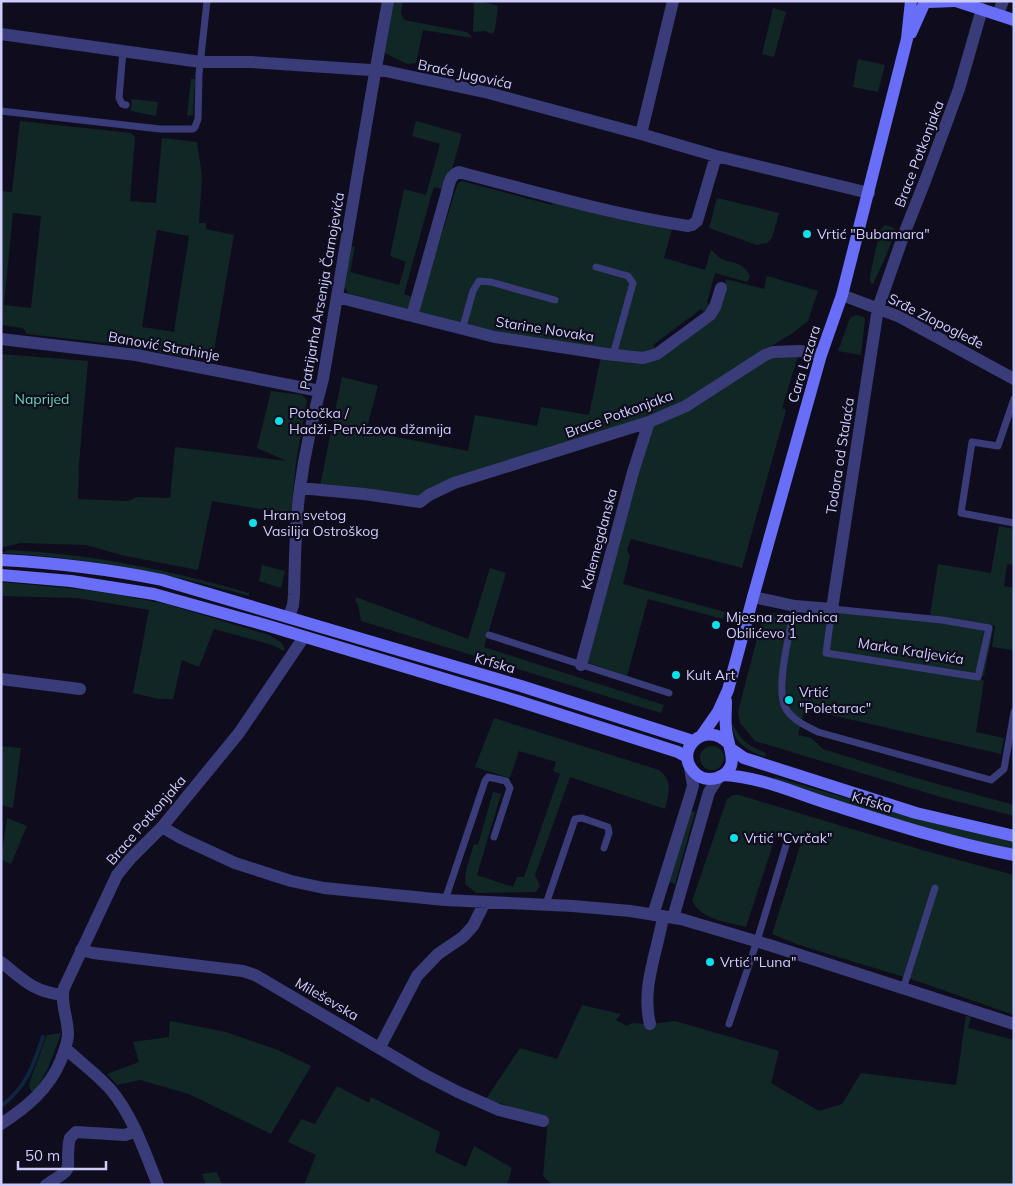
<svg xmlns="http://www.w3.org/2000/svg" width="1015" height="1186" font-family="Mulish,sans-serif">
	<rect width="100%" height="100%" fill="#0f0d1d"/>
	<path fill="#102725" fill-rule="evenodd" d="M393,1H403L401,13L404,20L467,32L473,38L423,30L416,63L407,64L383,52Z
		M468,1H480L498,6L495,30L492,34L485,31L473,32C473,25 475,8 473,2Z
		M773,8L786,12L774,57L762,54Z
		M858,59L885,65L878,92L853,87Z
		M191,79H195L193,115L187,116Z
		M132,99L158,102L156,116L131,111Z
		M20,121L131,133L135,137L130,201L156,203L162,138L197,142L202,176L199,223H206V229L234,235L212,362L106,343L27,334L23,328L1,325V191L12,192ZM13,213L41,216L31,308L4,305ZM157,230L189,236L174,332L142,327Z
		M416,121L462,134L446,190L434,187L431,196L404,294L412,297L408,309L354,295L348,293L345,287L351,246L355,247L350,272L399,285L406,262L390,256L404,189L426,195L440,144L412,136Z
		M462,181L552,205L553,199L672,229L664,258L705,270L711,250C714,252 717,256 720,258C733,265 743,260 750,277L747,282L715,273L707,303L714,306L707,316L701,309L653,345L658,352L610,353L416,315L458,183Z
		M717,198L779,213L772,238L767,243L757,245L709,228Z
		M885,225L894,228L896,230L886,256L873,284L870,283V276L880,230Z
		M767,276L818,291L808,321L793,333L763,351L686,403L417,499L320,486L342,377L378,386L366,431L468,451L475,415L537,426L541,407L589,415L601,356L640,360L718,306L726,279L764,289Z
		M856,315L864,317L865,320L861,355L838,351L850,318Z
		M1,354L88,361L79,464L78,499L128,501L137,497L170,498L175,447L287,461L257,448L271,391L302,395L307,400L296,462L291,514L212,501L198,570L121,555L86,545L20,543L1,548Z
		M798,356L782,408L786,410L742,568L631,539L627,550L630,556L623,584L725,612L723,619L648,599L627,676L586,662L651,424L766,357Z
		M999,526L1014,529V565L1007,564L1004,586L1014,588L1013,650L992,647L995,626L930,615L938,564L991,573Z
		M9,550C91,554 170,570 249,593V596C165,572 88,558 1,553Z
		M262,565L285,571L281,588L259,581Z
		M490,568L506,573L484,647L664,705L661,713L361,621L358,605L355,601L356,597L468,639Z
		M1,582L87,590L119,595L166,604L269,635L282,643L285,650L284,651L272,645L214,629L199,667L182,660L173,699H159L133,693L149,610L77,598L1,596Z
		M834,611L938,621L993,629L984,676L829,652Z
		M769,613L792,614L828,622L825,655L984,680L976,732L1004,738L1001,754L805,709L798,735L811,738L823,749L916,778L1014,805V816L944,798L755,741L740,723L738,712L762,619Z
		M494,718L659,770C674,781 668,794 665,809L570,777L535,875L540,886L536,892L476,893L465,884L466,870L474,844L478,845L493,792L501,794L477,875L513,887L517,877H524L560,774L553,771L556,762L519,751L510,778L475,767Z
		M732,725H733C741,741 750,747 766,753L765,757C749,751 734,744 732,725Z
		M700 758a12 12 0 1 1 24 0a12 12 0 1 1-24 0Z
		M1,746L21,748L13,808L1,805Z
		M775,777L917,819L1014,842V849C932,834 853,806 774,781Z
		M733,795H739L929,852L1014,875V1015L914,980L802,946L772,934L802,840L777,832L746,927C727,922 702,920 692,901L727,799Z
		M691,811L695,812L675,884L669,882Z
		M7,818L27,826L11,864L1,860Z
		M582,1005L621,1014L616,1020L627,1026L632,1023L650,1024L675,1021L779,1051L771,1083L819,1111L842,1104L861,1073L956,1085L966,1016L971,1017L968,1028L1014,1040V1185H552L543,1176L548,1118L486,1099L520,1048L557,1059Z
		M170,1021L226,1032L278,1050L311,1066L271,1134L189,1094L140,1080L117,1085L107,1074L139,1062L133,1042L169,1037Z
		M61,1033C54,1053 47,1075 34,1091H31L29,1086L30,1081L47,1035Z
		M337,1086L369,1103L371,1097L440,1132L435,1152L466,1167L474,1146L512,1168L507,1185H304L316,1155L288,1142L301,1119L315,1124Z
		M217,1172L222,1185H206L202,1174Z"/>
	<g fill="none" stroke-linecap="round" stroke-linejoin="round">
		<path stroke="#0e2440" stroke-width="4" d="M1,1106C26,1088 33,1066 43,1037"/>
		<path stroke="#3a3c7a" stroke-width="7" d="M123,51L119,98L122,104L126,105
			M1,111L160,129H193L195,127L198,119L199,74L207,1
			M596,267L628,276L633,283L613,355
			M462,330L473,291L479,281L491,282L555,300
			M1014,399L998,446L972,442L961,513L1014,523
			M795,606C791,628 774,690 786,709C794,721 806,726 818,732L991,780L1004,769L1014,712
			M832,609L942,620L989,628L978,677L826,653Z
			M489,635L669,693
			M445,900L485,781L488,777L506,781L510,788L494,837
			M546,904L575,819L582,818L608,827L609,833L604,848
			M903,989L935,888
			M729,1024L757,941L787,842"/>
		<path stroke="#3a3c7a" stroke-width="12" d="M998,14L1003,1
			M1,34L201,62H251L385,71L489,93L641,134L716,156L869,193
			M641,134L673,1
			M842,295L900,317L1014,379
			M337,297L495,337L606,354L643,358L657,354L710,315L715,307L721,288
			M412,316L447,192C449,184 450,175 459,172C535,192 610,214 688,226L692,225L697,221L716,156
			M1,339L136,355L320,391
			M300,488L364,494L420,502L429,495L454,483L649,422L686,406L765,355L773,352L800,351L821,355
			M753,597L795,606L832,609L878,308L904,234L925,181L959,89L982,9
			M289,617L293,605L294,595C295,560 295,523 300,488C305,451 313,415 323,379L372,90L388,1
			M581,665L633,472L649,422
			M1,679L80,689
			M162,827L181,838L235,863L291,881L324,888L445,900L573,906L630,911L681,919L769,945L1014,1024
			M653,915L691,793L693,785L690,768
			M673,918L709,792L718,778
			M81,950L93,953L243,971L255,975L425,1075L458,1092L499,1110L543,1121
			M1,962C24,980 32,991 62,995
			M650,1024C641,988 657,953 663,917
			M380,1047L417,976L438,954L463,937L473,926L485,902
			M65,1048C80,1062 98,1075 111,1090C134,1118 145,1153 158,1185
			M1,1124C27,1107 49,1089 61,1060C64,1051 68,1043 68,1034C68,1018 60,1003 64,988L117,875L131,858L162,827L239,733L304,637
			M46,1185C77,1166 65,1173 69,1142L70,1138L76,1132L125,1135L136,1131"/>
		<path stroke="#686ef7" stroke-width="12" d="M956,1L1014,20
			M929,2L954,1
			M911,33L924,4
			M1,560C56,563 109,569 162,580L521,686L693,741
			M1,575L71,581L154,594L269,626L518,701L678,752L687,757
			M726,701C726,710 725,719 726,728C727,746 743,769 717,778C709,780 701,779 695,773C672,751 705,718 729,744
			M702,735L718,712L728,690L753,597L821,355L842,295L907,39L911,1
			M731,749L744,758L916,813L1014,836
			M723,775C761,777 795,793 830,804C890,823 951,843 1014,855"/>
	</g>
	<g fill="#0ce0e8" stroke="#0f0d1d" stroke-width="2">
		<circle cx="807" cy="234" r="5"/>
		<circle cx="279" cy="421" r="5"/>
		<circle cx="253" cy="523" r="5"/>
		<circle cx="716" cy="625" r="5"/>
		<circle cx="676" cy="675" r="5"/>
		<circle cx="789" cy="700" r="5"/>
		<circle cx="734" cy="838" r="5"/>
		<circle cx="710" cy="962" r="5"/>
	</g>
	<g text-anchor="middle" stroke-width="4.5" stroke-linejoin="round" paint-order="stroke">
		<g font-size="14" fill="#ceccfc" stroke="#0f0d1d">
			<text transform="translate(465 74) rotate(12)" y="5">Braće Jugovića</text>
			<text transform="translate(919 154) rotate(-69)" y="5">Brace Potkonjaka</text>
			<text transform="translate(322 291) rotate(-80)" y="5">Patrijarha Arsenija Čarnojevića</text>
			<text transform="translate(936 321) rotate(27)" y="5">Srđe Zlopogleđe</text>
			<text transform="translate(545 329) rotate(9)" y="5">Starine Novaka</text>
			<text transform="translate(164 346) rotate(10)" y="5">Banović Strahinje</text>
			<text transform="translate(804 364) rotate(-73)" y="5">Cara Lazara</text>
			<text transform="translate(619 414) rotate(-20)" y="5">Brace Potkonjaka</text>
			<text transform="translate(840 456) rotate(-81)" y="5">Todora od Stalaća</text>
			<text transform="translate(599 539) rotate(-75)" y="5">Kalemegdanska</text>
			<text transform="translate(911 651) rotate(9)" y="5">Marka Kraljevića</text>
			<text transform="translate(495 663) rotate(16)" y="5">Krfska</text>
			<text transform="translate(872 802) rotate(17)" y="5">Krfska</text>
			<text transform="translate(146 820) rotate(-49)" y="5">Brace Potkonjaka</text>
			<text transform="translate(327 999) rotate(30)" y="5">Mileševska</text>
		</g>
		<g font-size="14" fill="#ceccfc" stroke="#0f0d1d" text-anchor="start">
			<text x="817" y="239">Vrtić "Bubamara"</text>
			<text x="289" y="418">Potočka /<tspan x="289" dy="16">Hadži-Pervizova džamija</tspan></text>
			<text x="263" y="520">Hram svetog<tspan x="263" dy="16">Vasilija Ostroškog</tspan></text>
			<text x="726" y="622">Mjesna zajednica<tspan x="726" dy="16">Obilićevo 1</tspan></text>
			<text x="686" y="680">Kult Art</text>
			<text x="799" y="697">Vrtić<tspan x="799" dy="16">"Poletarac"</tspan></text>
			<text x="744" y="843">Vrtić "Cvrčak"</text>
			<text x="720" y="967">Vrtić "Luna"</text>
		</g>
		<g font-size="14" fill="#5dd7b1" stroke="#0f0d1d">
			<text x="42" y="404">Naprijed</text>
		</g>
	</g>
	<rect width="1015" height="1186" fill="none" stroke="#ceccfc" stroke-width="5"/>
	<path d="M18 1161v8h88v-8" fill="none" stroke="#ceccfc" stroke-width="2.5"/>
	<text x="25" y="1161" font-size="15" fill="#ceccfc" stroke="#0f0d1d" stroke-width="4" paint-order="stroke">50 m</text>
</svg>
